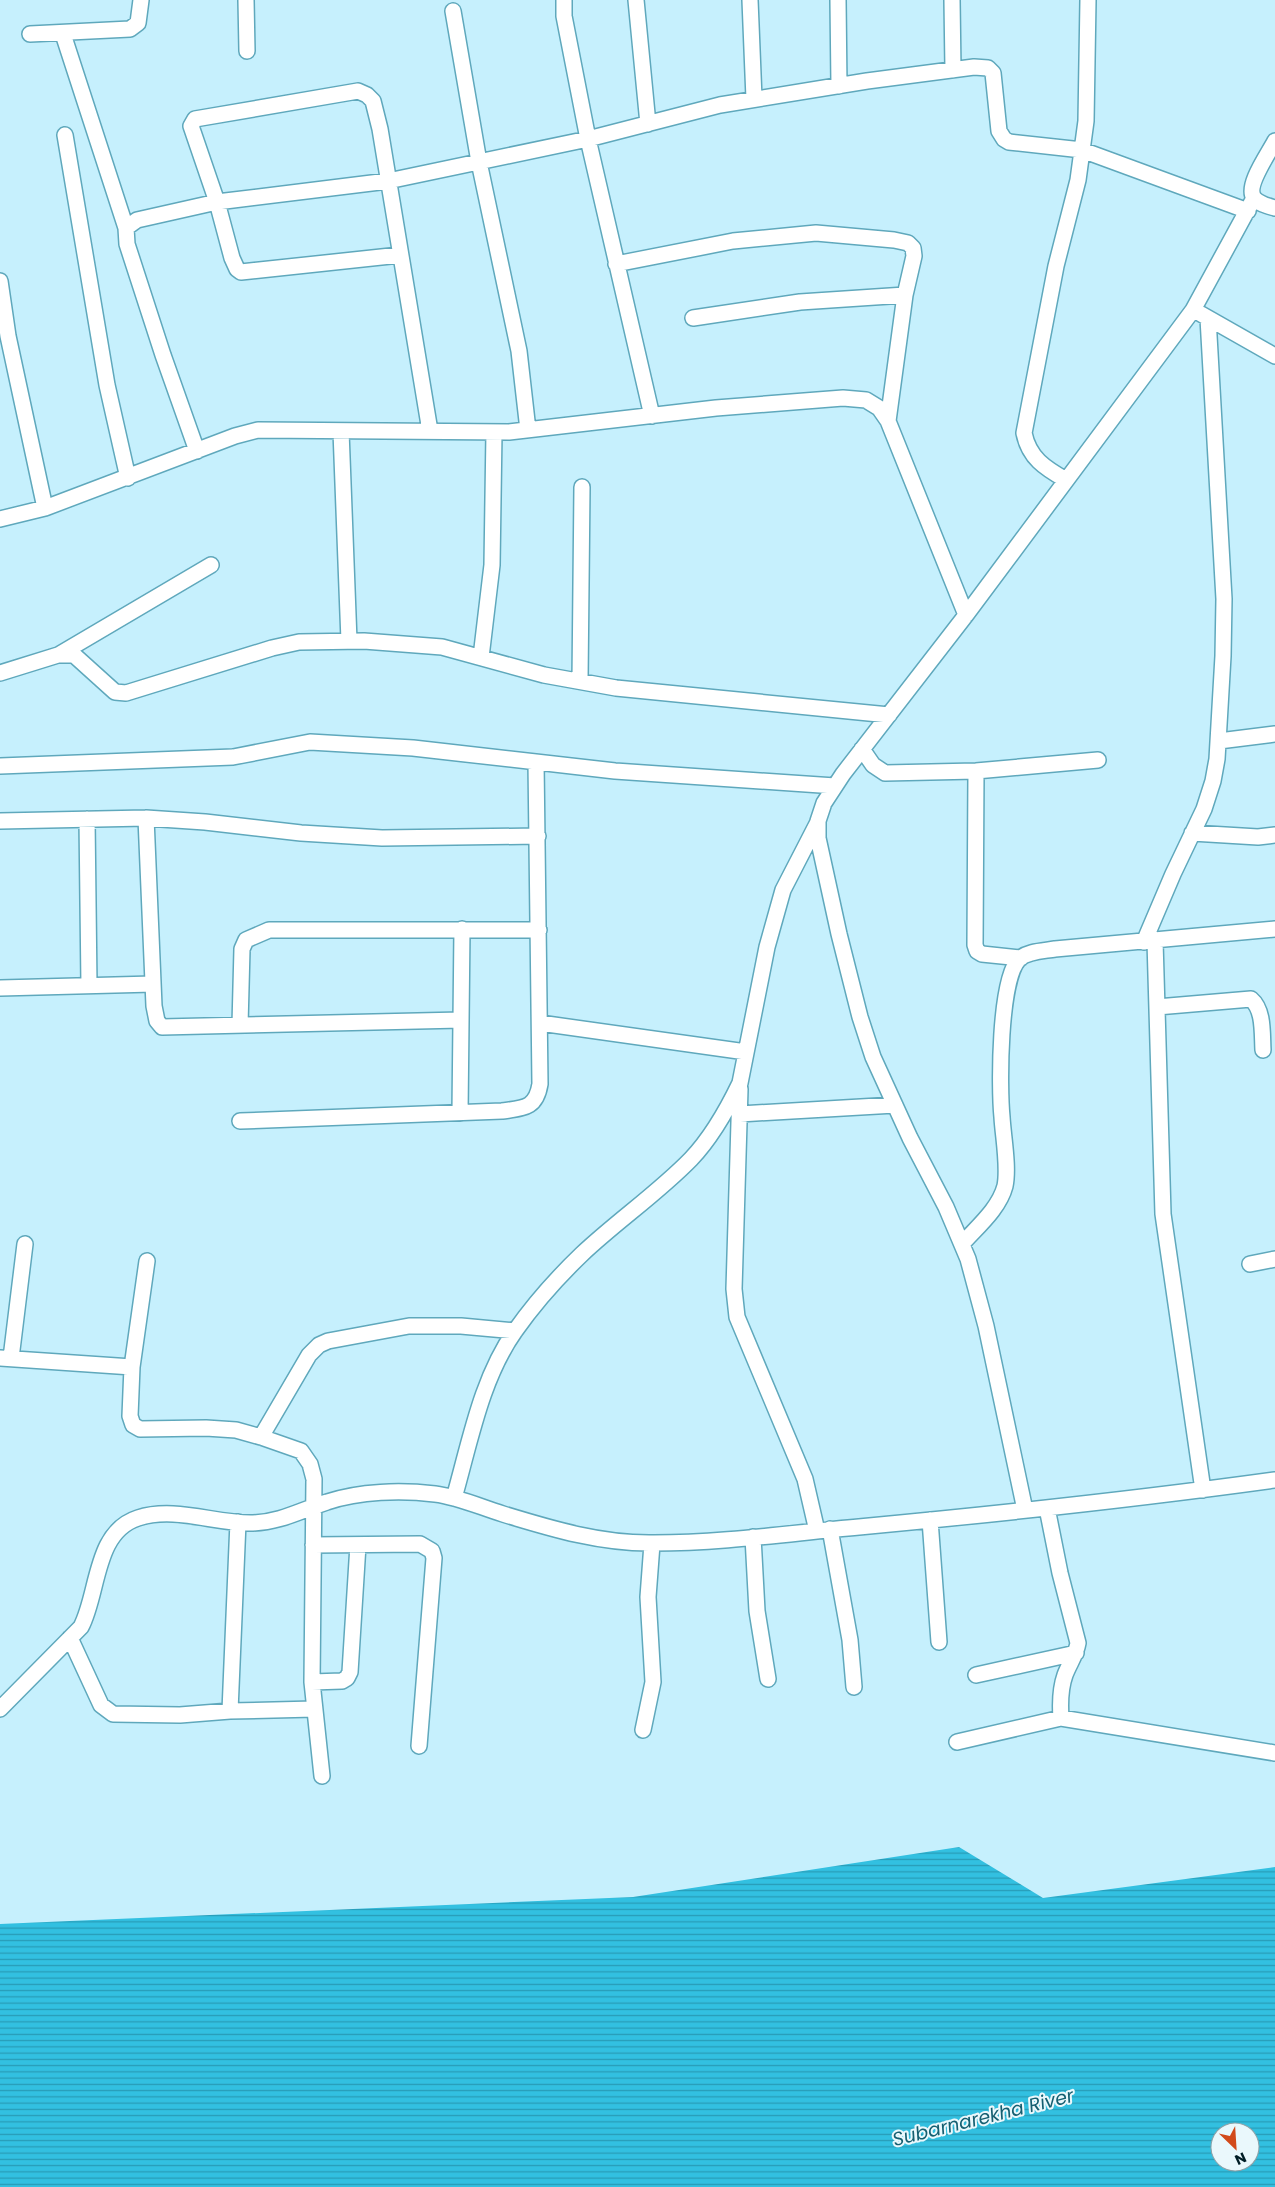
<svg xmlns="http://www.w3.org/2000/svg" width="1275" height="2187" font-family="Poppins,sans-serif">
	<defs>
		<pattern id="water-rules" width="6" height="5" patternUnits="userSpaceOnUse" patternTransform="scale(1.25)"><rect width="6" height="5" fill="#32c0e1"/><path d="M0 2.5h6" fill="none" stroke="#289bb6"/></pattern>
	</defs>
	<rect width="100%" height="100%" fill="#c6f0fd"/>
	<path fill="url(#water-rules)" fill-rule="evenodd" d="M959,1847L1043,1898L1275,1867V2187H0V1924L633,1897ZM1220,2132H1250V2162H1220Z"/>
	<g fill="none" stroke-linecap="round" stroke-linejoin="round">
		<g stroke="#5fa8bc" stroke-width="18">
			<path id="street" d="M246,0L247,51
				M564,0V16L588,139L652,416
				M636,0L648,124
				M750,0L754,99
				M838,0L839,86
				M952,0L953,70
				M453,11L479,162L519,351L528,430
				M30,34L130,29L138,23L141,0
				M63,34L126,228
				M65,135L107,385L128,478
				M1275,141C1269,153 1245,186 1254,198C1259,204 1268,206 1275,208
				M400,255L241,272L237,269L232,258L217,202L191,126L195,119L358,91L367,95L373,101L380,129L430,431
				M616,264L733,241L816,233L894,240L908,243L913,248L914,256L905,295L888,421
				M0,281L8,336L45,508
				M1201,314L1275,356
				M693,318L800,302L905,295
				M341,431L349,641
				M197,451L163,355L127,244L126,228L137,220L217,202L388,181L588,139L720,105L867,81L974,67L988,68L993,73L999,131L1004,139L1009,142L1082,150L1248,211
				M1066,480C1045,468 1029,458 1024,433L1056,266L1078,180L1086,121L1088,0
				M0,519L45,508L235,436L258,430L509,432L716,408L843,398L866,400L879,408L888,421L966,615
				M60,654L211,565
				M481,657L492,565L494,432
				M0,673L58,655H74L115,692L126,693L272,648L299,642L364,641L442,647L544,675L616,688L889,715
				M580,681L582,487
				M1219,741L1275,734
				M862,749L873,765L885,773L976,771L1098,760
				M0,766L233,757L310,742L413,748L615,771L835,786
				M976,771L975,945L977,951L982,954L1021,958
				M146,818L154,1006L157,1021L162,1027L461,1020
				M87,819L89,986
				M0,821L146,818L205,822L301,833L382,838L538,836
				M1192,833L1258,837L1275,835
				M1155,941L1163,1214L1203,1490
				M1144,942L1173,874L1204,809L1213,781L1217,759L1223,656L1224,599L1208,318
				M0,988L153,984
				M1157,1007L1251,999C1264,1010 1262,1033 1263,1050
				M540,1023L746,1052
				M240,1025L242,949L246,940L269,930H539
				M740,1089L734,1289L737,1317L805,1479L817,1531
				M460,1113L462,929
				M740,1114L895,1105
				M240,1121L502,1111C523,1108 536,1109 540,1084L536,762
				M962,1244C977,1227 999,1209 1005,1186C1009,1167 1003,1136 1002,1117C999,1087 999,980 1019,959C1028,951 1043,951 1055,949L1275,929
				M147,1261L132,1367L130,1416L133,1425L140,1429L206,1428L236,1430L261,1437L301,1451L310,1464L314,1479L312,1682L322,1776
				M1250,1264L1275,1259
				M0,1358L132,1367
				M11,1358L25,1244
				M261,1437L309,1355L319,1345L328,1341L409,1326H461L515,1331
				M454,1498C470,1442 481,1379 515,1331C534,1304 558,1277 582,1254C617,1221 658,1193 691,1159C712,1137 727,1110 740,1083L767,947L783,890L818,822
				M1047,1508L1060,1573L1078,1643C1076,1655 1069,1664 1065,1675C1060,1689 1060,1704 1061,1718
				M1025,1510L986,1326L968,1259L946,1207L910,1138L873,1057L860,1017L839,934L818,838V821L824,803L843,774L966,615L1193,310L1254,198
				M930,1520L939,1642
				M830,1529L850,1640L854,1687
				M753,1537L757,1611L768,1679
				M313,1545L420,1544L432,1551L434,1558L419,1746
				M70,1638L101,1705L113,1714L180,1715L230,1711L314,1709
				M976,1675L1076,1653
				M312,1682L342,1681L347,1678L350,1672L358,1545
				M0,1709L81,1627C99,1593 94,1532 138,1518C175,1506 216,1524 253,1523C281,1522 301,1510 327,1502C360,1491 401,1490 435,1494C459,1497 480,1507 503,1514C552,1529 602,1544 654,1543C723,1543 791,1533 859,1527C998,1514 1137,1499 1275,1480
				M230,1711L238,1522
				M643,1730L653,1682L648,1597L652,1544
				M957,1742L1061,1718L1275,1753"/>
		</g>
		<use href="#street" stroke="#fff" stroke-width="15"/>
	</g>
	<g text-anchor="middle" stroke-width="4" stroke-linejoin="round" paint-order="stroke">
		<g font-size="19" font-style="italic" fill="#155f71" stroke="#eaf8fc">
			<text transform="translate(983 2117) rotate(-14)" y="7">Subarnarekha River</text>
		</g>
	</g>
	<g transform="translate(1235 2147) rotate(155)"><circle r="24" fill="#eaf8fc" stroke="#8ca0a6"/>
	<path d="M0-4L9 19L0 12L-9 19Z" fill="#d24a1b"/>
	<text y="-8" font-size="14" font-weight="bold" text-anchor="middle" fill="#001d25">N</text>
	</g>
</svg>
